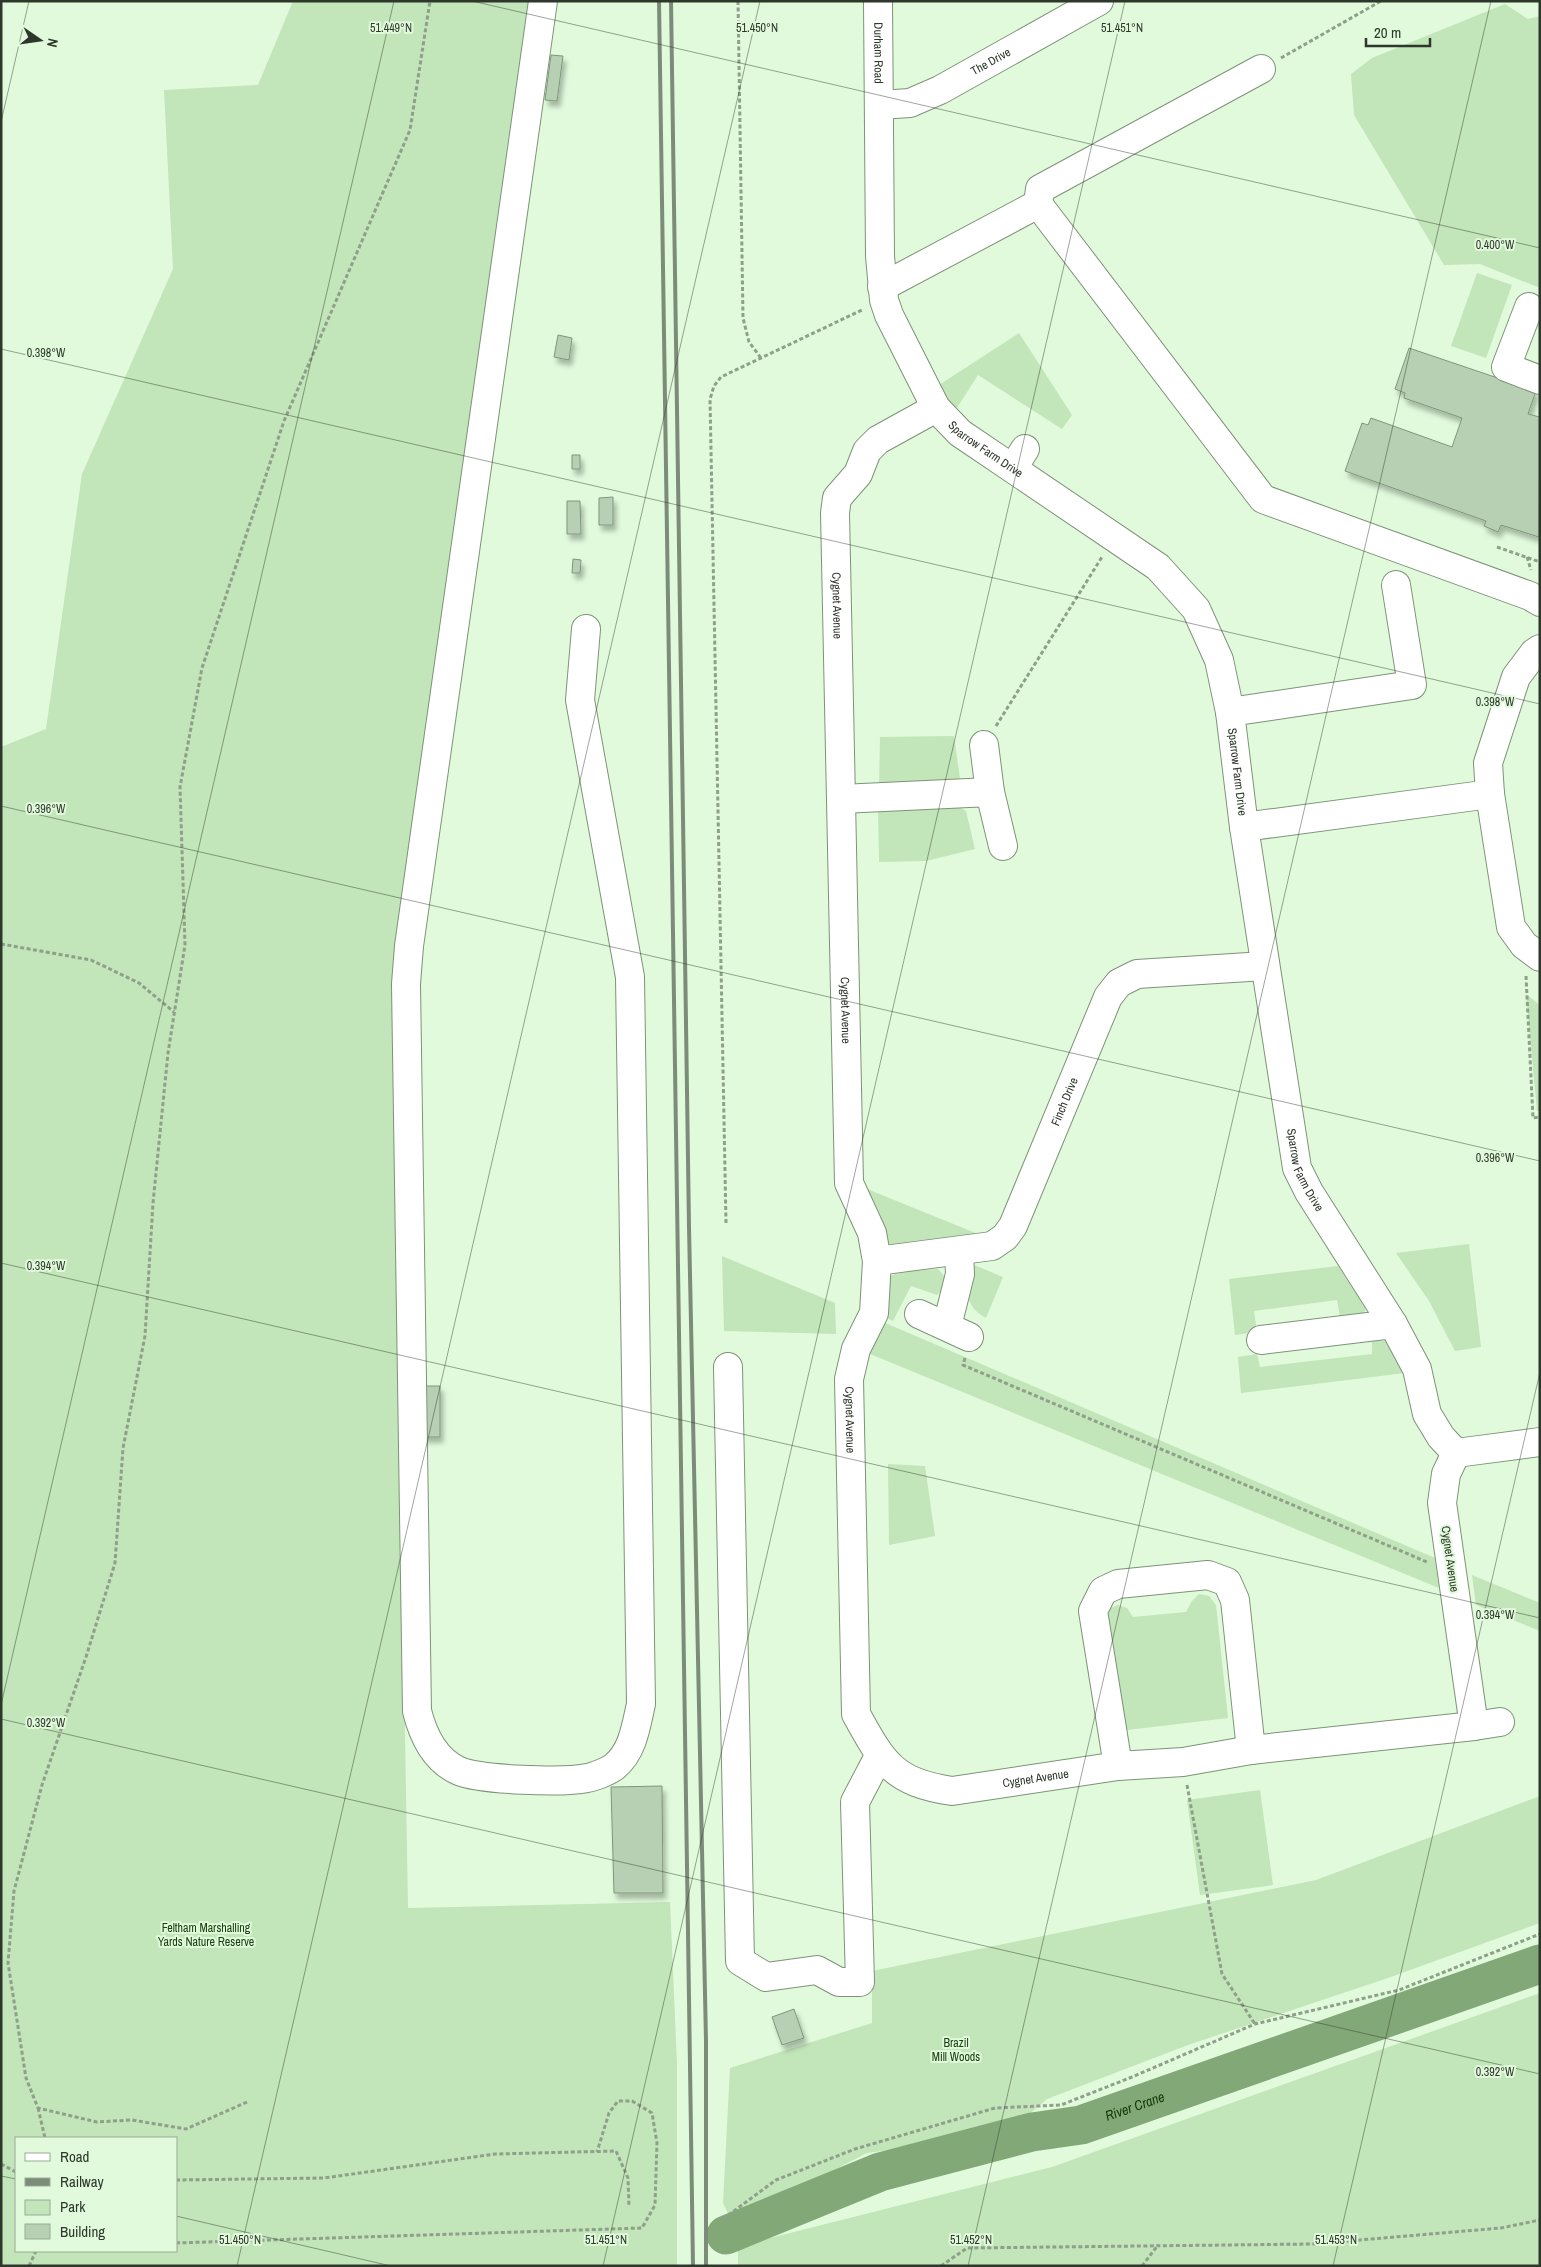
<svg xmlns="http://www.w3.org/2000/svg" width="1541" height="2267" font-family="'Archivo Narrow',sans-serif">
	<defs>
		<filter id="shadow"><feDropShadow dx="3" dy="5.5" stdDeviation="2.5" flood-color="#0004"/></filter>
	</defs>
	<rect width="100%" height="100%" fill="#e1fadc"/>
	<path fill="#c2e5b9" fill-rule="evenodd" d="M293,1H531L392,974L408,1908L670,1902L677,2064V2266H1V747L46,729L82,474L173,269L164,90L258,85ZM16,2138H176V2251H16Z
		M1505,4L1528,19L1540,16V288L1480,264L1444,265L1354,115L1351,74L1372,58Z
		M1477,273L1512,285L1486,358L1451,346Z
		M1019,333L1072,415L1062,429L978,375L955,411L939,385Z
		M954,736L960,779L952,787L879,789L880,737Z
		M959,807L966,811L975,849L926,861L879,862L878,809Z
		M1526,994L1540,1005V1111H1537Z
		M867,1189L978,1234L891,1245L885,1239L881,1216Z
		M1469,1244L1481,1347L1455,1351L1429,1301L1396,1253Z
		M722,1256L835,1303L836,1334L724,1331Z
		M974,1265L1003,1277L986,1318C963,1306 965,1287 974,1265Z
		M1338,1266L1366,1309L1362,1316L1340,1318L1337,1300L1254,1311L1257,1332L1235,1335L1229,1279Z
		M938,1269L945,1277V1287L937,1295L911,1286L893,1321L883,1316L891,1276L898,1272Z
		M883,1322L1435,1558L1439,1588L870,1354Z
		M1372,1341H1388L1405,1373L1241,1393L1238,1357L1257,1354L1260,1367L1372,1354Z
		M888,1464L925,1466L935,1536L889,1545Z
		M1472,1575L1540,1603V1631L1476,1605Z
		M1199,1594L1209,1596L1216,1605L1228,1718L1119,1731L1104,1618L1108,1609L1118,1605L1127,1608L1133,1617L1186,1612L1192,1601Z
		M1260,1790L1273,1885L1200,1895L1187,1800Z
		M1540,1796V1923L1391,1977L1188,2045L1047,2099L1006,2134L867,2153L732,2222L723,2203L730,2068L872,2023V1971L1316,1880Z
		M1540,1993V2266H738V2246L1052,2167Z"/>
	<g fill="none" stroke-linecap="round" stroke-linejoin="round">
		<path stroke="#82a878" stroke-width="39" id="s1" d="M726,2235L880,2172L1032,2132L1081,2125L1540,1964"/>
	</g>
	<path fill="#b7cfb2" stroke="#7f967a" filter="url(#shadow)" d="M551,55L563,56L557,101L545,100Z
		M558,335L572,338L569,360L554,357Z
		M1409,348L1536,391L1528,414L1540,417L1539,537L1501,525L1498,532L1484,526L1486,521L1345,471L1362,423L1368,425L1371,418L1452,447L1462,418L1404,398L1405,393L1395,389Z
		M572,455H580V469H572Z
		M613,497V525H599V498Z
		M567,501H580L581,534H567Z
		M573,559L581,560L580,573H572Z
		M421,1386H440V1437H422Z
		M662,1786L663,1893H614L611,1787Z
		M794,2009L804,2038L782,2045L772,2017Z"/>
	<g fill="none" stroke-linecap="round" stroke-linejoin="round">
		<g stroke="#7d9377" stroke-width="30">
			<g id="minor">
				<path d="M543,1L409,946L406,984L417,1711C423,1735 434,1760 459,1771C481,1780 563,1783 587,1778C594,1777 609,1771 615,1766C633,1751 636,1726 641,1704L630,977L580,700L586,629"/>
				<path id="s2" d="M878,1L880,256L884,300L889,315L936,408L960,433L1158,567L1196,609L1219,660L1230,712L1244,827L1297,1168L1309,1192L1393,1324L1417,1369L1427,1414L1441,1437L1456,1453L1540,1442"/>
				<path id="s3" d="M879,105L910,103L940,90L1099,1"/>
				<path d="M1038,204L1040,189L1261,69"/>
				<path d="M882,287L1038,204L1263,499L1530,596L1540,602"/>
				<path d="M1529,307L1506,367L1540,380"/>
				<path id="s4" d="M936,408L878,440L867,451L858,474L837,498L835,513L849,1183L872,1233L877,1261L874,1313L856,1349L849,1379L856,1714C883,1763 893,1782 952,1791L1118,1766L1183,1762L1251,1750L1474,1726L1442,1503L1446,1474L1456,1453"/>
				<path d="M1013,468L1025,449"/>
				<path d="M1540,649L1534,653L1516,677L1488,763L1490,794L1511,927L1524,945L1540,957"/>
				<path d="M1230,712L1412,685L1396,585"/>
				<path d="M984,745L990,792"/>
				<path d="M841,799L990,792L1003,846"/>
				<path d="M1244,827L1490,794"/>
				<path id="s5" d="M877,1261L992,1246L1005,1237L1013,1226L1108,997L1119,983L1137,974L1265,966"/>
				<path d="M919,1314L969,1337"/>
				<path d="M947,1326L960,1274L959,1251"/>
				<path d="M1261,1340L1393,1324"/>
				<path d="M728,1367L740,1961L766,1977L817,1970L839,1982H860L855,1802L879,1756"/>
				<path d="M1474,1726L1500,1722"/>
				<path d="M1118,1766L1093,1611L1103,1591L1118,1584L1208,1575L1227,1582L1235,1600L1251,1750"/>
			</g>
		</g>
		<path stroke="#8ea08a" stroke-width="3" stroke-dasharray="4 2.5" stroke-linecap="butt" d="M738,1L743,318L749,342L761,358
			M1281,58L1381,1
			M1497,547L1540,562
			M1527,557L1531,570
			M996,726L1102,557
			M1,944L91,960L139,983L174,1012
			M1526,976L1533,1118L1540,1117
			M726,1223L710,399L714,386L721,377L864,309
			M965,1358L963,1365L1427,1562
			M1187,1785L1222,1974L1255,2024
			M247,2102L186,2129L132,2120L97,2122L38,2108L26,2078L8,1963L14,1891L42,1785L86,1657L115,1563L123,1448L145,1336L153,1203L168,1053L185,945L180,787L202,668L284,421L410,130L430,1
			M38,2108L45,2138
			M1,2164L16,2172
			M176,2180L324,2178L495,2154L616,2151L628,2178L629,2206
			M723,2219L776,2180L855,2149L995,2108L1061,2105L1132,2077L1255,2024L1399,1990L1540,1934
			M176,2243L642,2228L655,2205L657,2143L652,2113L632,2101H618L609,2113L597,2152
			M29,2266L36,2251
			M941,2266L967,2248L1312,2244L1501,2228L1540,2220
			M1142,2266L1158,2245"/>
		<use href="#minor" stroke="#fff" stroke-width="28"/>
		<path stroke="#7c8c78" stroke-width="4" d="M659,1L693,2266
			M671,1L689,1227L706,2041V2266"/>
	</g>
	<path fill="none" stroke="#2e372b" stroke-width="1" stroke-opacity="0.45" d="M472,1L1540,248M1,122L29,1M1,349L1540,704M1,806L1540,1161M1,1263L1540,1618M1,1705L394,1M1,1719L1540,2074M1,2176L16,2179M176,2216L391,2266M237,2266L760,1M603,2266L1125,1M968,2266L1491,1M1333,2266L1540,1372"/>
	<g text-anchor="middle" stroke-width="4" stroke-linejoin="round" paint-order="stroke">
		<g font-size="12" fill="#2e372b" stroke="#e1fadc">
			<text dy="4" stroke="none"><textPath href="#s2" startOffset="52">Durham Road</textPath></text>
			<text dy="4" stroke="none"><textPath href="#s3" startOffset="122">The Drive</textPath></text>
			<text dy="4" stroke="none"><textPath href="#s2" startOffset="484">Sparrow Farm Drive</textPath></text>
			<text dy="4" stroke="none"><textPath href="#s4" startOffset="246">Cygnet Avenue</textPath></text>
			<text dy="4" stroke="none"><textPath href="#s2" startOffset="919">Sparrow Farm Drive</textPath></text>
			<text dy="4" stroke="none"><textPath href="#s4" startOffset="651">Cygnet Avenue</textPath></text>
			<text dy="4" stroke="none"><textPath href="#s5" startOffset="280">Finch Drive</textPath></text>
			<text dy="4" stroke="none"><textPath href="#s2" startOffset="1324">Sparrow Farm Drive</textPath></text>
			<text dy="4" stroke="none"><textPath href="#s4" startOffset="1071">Cygnet Avenue</textPath></text>
			<text transform="translate(1450 1559) rotate(82)" y="4">Cygnet Avenue</text>
			<text dy="4" stroke="none"><textPath href="#s4" startOffset="1580">Cygnet Avenue</textPath></text>
		</g>
		<g font-size="12" fill="#1a400f" stroke="#e1fadc">
			<text x="206" y="1932">Feltham Marshalling<tspan x="206" dy="14">Yards Nature Reserve</tspan></text>
			<text x="956" y="2047">Brazil<tspan x="956" dy="14">Mill Woods</tspan></text>
		</g>
		<g font-size="14" font-style="italic" fill="#133a07" stroke="#e1fadc">
			<text dy="5" stroke="none"><textPath href="#s1" startOffset="430">River Crane</textPath></text>
		</g>
	</g>
	<g font-size="12" text-anchor="middle" fill="#2e372b" stroke="#e1fadc" stroke-width="4" stroke-linejoin="round" paint-order="stroke">
		<text x="391" y="32">51.449°N</text>
		<text x="757" y="32">51.450°N</text>
		<text x="1122" y="32">51.451°N</text>
		<text x="1495" y="249">0.400°W</text>
		<text x="46" y="357">0.398°W</text>
		<text x="1495" y="706">0.398°W</text>
		<text x="46" y="813">0.396°W</text>
		<text x="1495" y="1162">0.396°W</text>
		<text x="46" y="1270">0.394°W</text>
		<text x="1495" y="1619">0.394°W</text>
		<text x="46" y="1727">0.392°W</text>
		<text x="1495" y="2076">0.392°W</text>
		<text x="240" y="2244">51.450°N</text>
		<text x="606" y="2244">51.451°N</text>
		<text x="971" y="2244">51.452°N</text>
		<text x="1336" y="2244">51.453°N</text>
	</g>
	<rect width="1541" height="2267" fill="none" stroke="#2e372b" stroke-width="5"/>
	<rect x="15" y="2137" width="162" height="115" fill="#e1fadc" stroke="#99ac95"/>
	<rect x="25" y="2153" width="25" height="8" fill="#ffffff" stroke="#99ac95"/>
	<text x="60" y="2162" font-size="15" fill="#2e372b">Road</text>
	<rect x="25" y="2178" width="25" height="8" fill="#7c8c78" stroke="#99ac95"/>
	<text x="60" y="2187" font-size="15" fill="#2e372b">Railway</text>
	<rect x="25" y="2200" width="25" height="15" fill="#c2e5b9" stroke="#99ac95"/>
	<text x="60" y="2212" font-size="15" fill="#2e372b">Park</text>
	<rect x="25" y="2224" width="25" height="15" fill="#b7cfb2" stroke="#99ac95"/>
	<text x="60" y="2237" font-size="15" fill="#2e372b">Building</text>
	<g transform="translate(40 40) rotate(103)" stroke="#e1fadc" stroke-width="4" paint-order="stroke">
	<path d="M0-4L9 19L0 12L-9 19Z" fill="#2e372b"/>
	<text y="-8" font-size="14" font-weight="bold" text-anchor="middle" fill="#2e372b">N</text>
	</g>
	<path d="M1366 38v8h64v-8" fill="none" stroke="#2e372b" stroke-width="2.5"/>
	<text x="1374" y="38" font-size="15" fill="#2e372b" stroke="#e1fadc" stroke-width="4" paint-order="stroke">20 m</text>
</svg>
